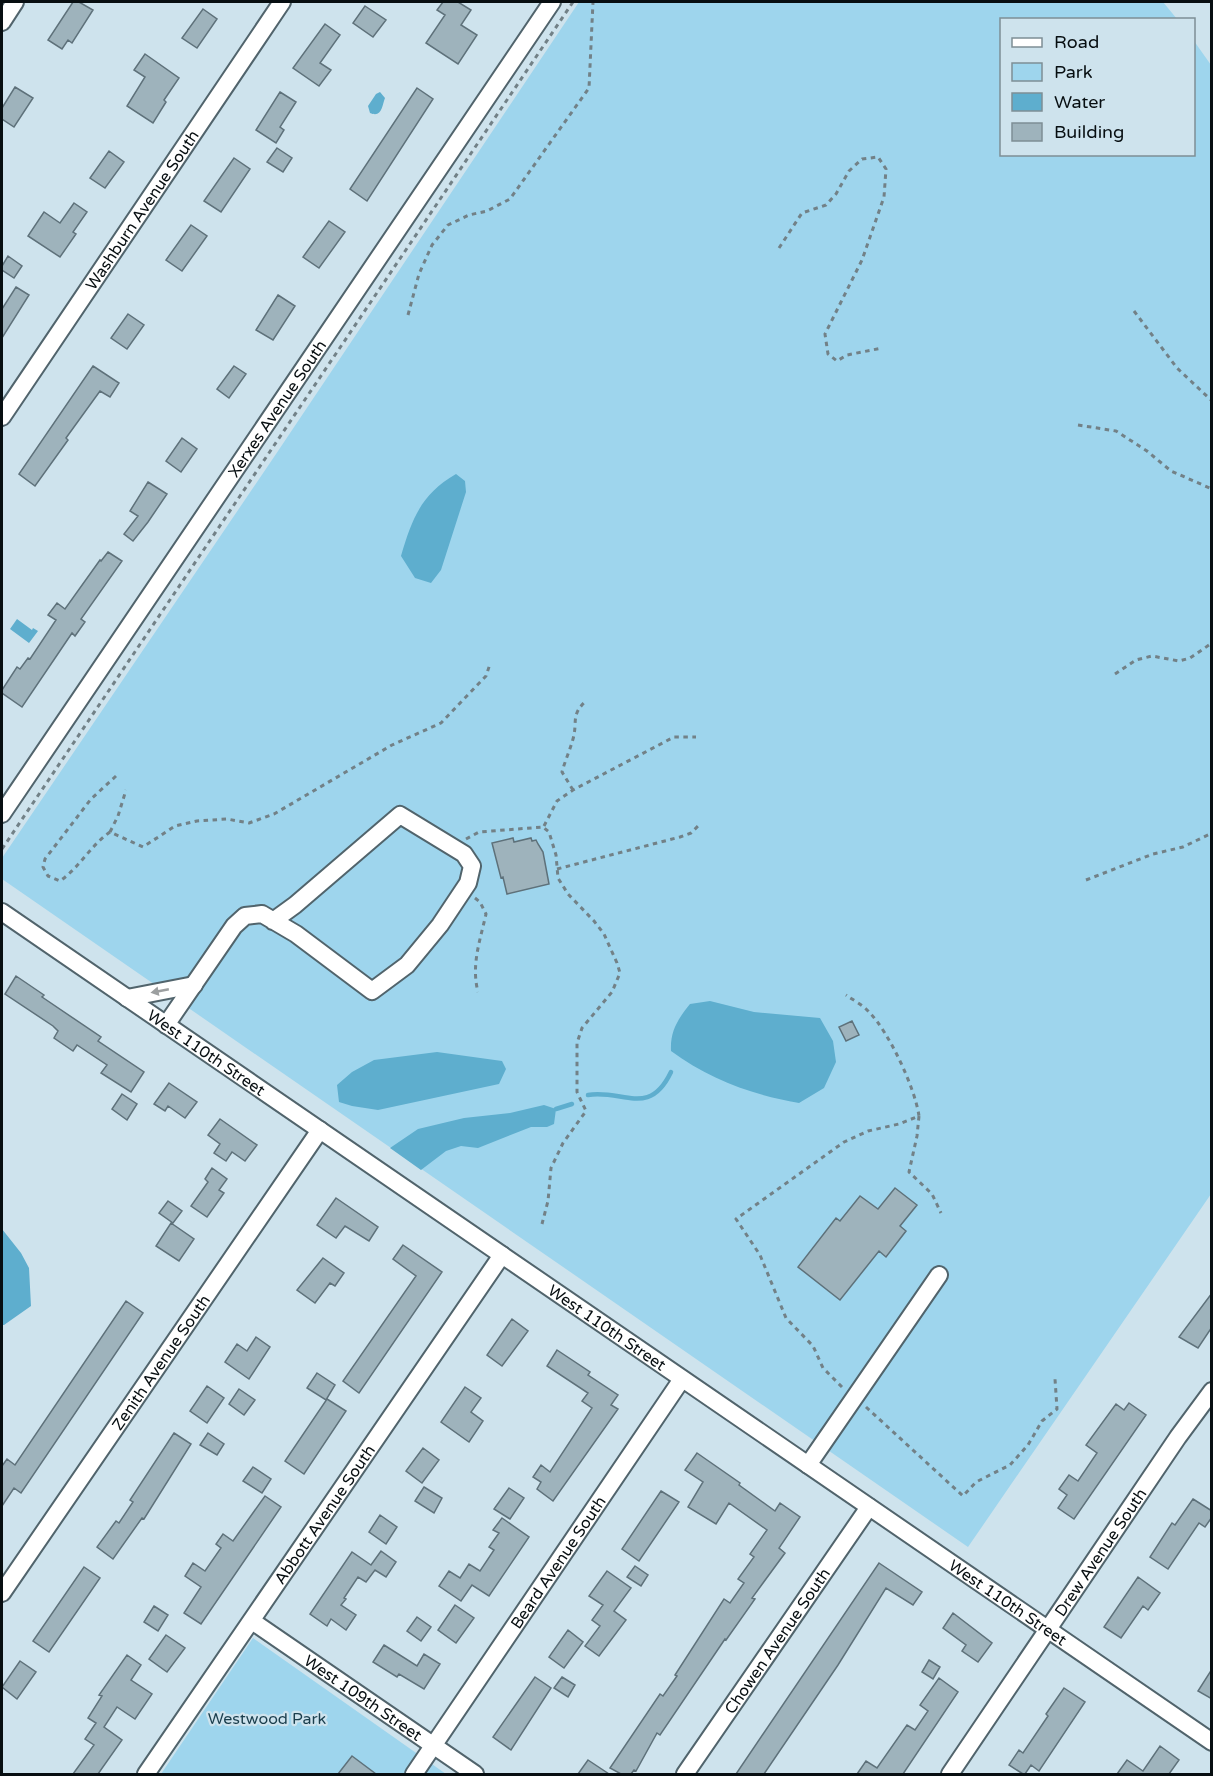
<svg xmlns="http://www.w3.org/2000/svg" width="1213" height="1776" font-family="'Varela Round',sans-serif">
	<rect width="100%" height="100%" fill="#cee3ed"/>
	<path fill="#9ed5ed" d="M579,2H1163L1177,19L1002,20V154H1194V41L1211,65V1194L968,1547L2,879V858L274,457Z
		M253,1638L446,1774H161Z"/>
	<path fill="#5eaece" d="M380,92L385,98C382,106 382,118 370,113L368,106L376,94Z
		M456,474L465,481L466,492L441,570L431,583L415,578L401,556C412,519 421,494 456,474Z
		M17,619L32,630L33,628L38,631L29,643L10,629Z
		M710,1001L754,1012L820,1018L833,1041L836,1062L824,1088L799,1103C752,1095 709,1079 671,1051C670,1031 678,1019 690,1004Z
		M437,1052L502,1061L506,1069L499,1084L378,1110L352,1106L339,1102L337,1085L352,1072L374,1060Z
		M544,1105L556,1109L554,1124L547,1127H531L478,1148L461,1146L446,1151L421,1170L390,1148L418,1129L464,1118L510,1113Z
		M2,1229L21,1253L29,1268L31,1306L4,1325H2Z"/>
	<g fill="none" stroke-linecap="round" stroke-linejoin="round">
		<path stroke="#5eaece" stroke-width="4.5" d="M588,1095C623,1089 649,1118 671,1072
			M556,1109L572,1104"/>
	</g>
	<path fill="#9eb3bc" stroke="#5e717a" stroke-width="1.5" d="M73,2H79L93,10L72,43L68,40L62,49L48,40Z
		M443,2H458L471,10L461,25L477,35L458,64L426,43L445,15L437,10Z
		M365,6L386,20L373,37L353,23Z
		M203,9L217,19L197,48L182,38Z
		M325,24L340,35L320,63L331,70L319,86L293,68Z
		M145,54L179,78L164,100L166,102L153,123L127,106L145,77L134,70Z
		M15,87L33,98L14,127L2,119V108Z
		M417,88L433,99L367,201L350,189Z
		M280,92L296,102L280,127L284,130L276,143L256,130Z
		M277,148L292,158L283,172L267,162Z
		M109,151L124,162L105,188L90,178Z
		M234,158L250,169L221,212L204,201Z
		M74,203L87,212L73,232L76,234L60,257L28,236L44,212L60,223Z
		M329,221L345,232L319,268L303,257Z
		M191,225L207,236L182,271L166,260Z
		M8,256L22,266L14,278L2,270V266Z
		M16,287L29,295L2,338V309Z
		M278,295L295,306L273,340L256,330Z
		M128,314L144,325L127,349L111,338Z
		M93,366L119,383L110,397L100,391L66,438L68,440L35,486L19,474Z
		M234,366L246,374L229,398L217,389Z
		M182,438L197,449L181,472L166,461Z
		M148,482L167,494L148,522L133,541L124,534L138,516L130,511Z
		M108,552L122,561L81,619L85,622L75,636L72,633L22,707L2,693V690L17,667L20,669L28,658L30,659L56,620L48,615L57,603L65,609L100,560L101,561Z
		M513,838L514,842L531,838L532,841L536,840L538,844L543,852L549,884L507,894L503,877L501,878L492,843Z
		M16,976L44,995L42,997L101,1037L98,1041L144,1072L131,1092L101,1073L107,1065L77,1045L73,1051L54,1038L58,1031L53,1026L5,994Z
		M852,1021L859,1035L846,1041L839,1027Z
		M169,1083L197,1102L185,1118L168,1106L165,1111L154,1104Z
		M122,1094L137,1104L127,1120L112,1109Z
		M220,1119L257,1145L245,1161L232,1152L226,1161L214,1153L220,1144L208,1135Z
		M212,1168L227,1179L219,1190L224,1193L207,1217L191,1206L208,1182L205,1179Z
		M895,1188L917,1205L900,1226L906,1231L886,1257L879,1251L840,1300L798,1267L836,1218L840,1221L860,1196L878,1209Z
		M336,1198L378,1227L369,1241L345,1226L336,1238L317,1225Z
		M168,1201L182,1211L173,1223L159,1213Z
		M171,1223L194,1239L179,1261L156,1246Z
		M403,1245L442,1272L359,1393L343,1381L416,1276L393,1259Z
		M323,1258L344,1273L335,1286L330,1283L315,1303L297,1290Z
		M1212,1293V1327L1198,1348L1179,1337Z
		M126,1301L143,1313L21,1493L14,1488L2,1506V1466L7,1459L15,1465Z
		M512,1319L528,1331L502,1366L487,1355Z
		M256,1337L270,1347L249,1379L225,1362L237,1344L247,1351Z
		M557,1350L590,1372L588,1375L618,1395L611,1405L618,1409L553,1501L537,1489L541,1482L533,1477L541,1465L550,1472L592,1408L582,1401L588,1393L547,1366Z
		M317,1373L335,1385L326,1400L307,1388Z
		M207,1386L224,1398L207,1423L190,1411Z
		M465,1387L481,1398L471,1412L483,1421L469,1442L441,1422Z
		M239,1389L255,1400L244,1415L229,1404Z
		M327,1399L346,1411L304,1474L285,1461Z
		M1129,1403L1146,1415L1074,1519L1058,1508L1067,1495L1059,1489L1069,1475L1078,1481L1097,1453L1086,1445L1116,1404L1124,1410Z
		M174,1433L191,1444L144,1519L142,1518L113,1559L97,1547L116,1521L119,1523L133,1502L130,1500Z
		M208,1433L224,1444L217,1455L200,1445Z
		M423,1448L439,1460L422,1483L406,1471Z
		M697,1453L740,1483L739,1485L775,1511L780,1503L800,1517L779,1548L785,1553L752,1598L755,1599L726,1640L725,1639L660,1735L657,1733L636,1771L634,1770L631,1774H621L610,1768L660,1694L663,1696L677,1676L675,1675L724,1599L730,1603L744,1583L738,1579L754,1557L750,1554L767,1530L729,1503L716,1524L688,1507L703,1482L685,1470Z
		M253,1467L271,1479L262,1493L243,1481Z
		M424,1487L442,1498L434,1513L415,1501Z
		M509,1488L524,1498L510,1519L494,1509Z
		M661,1491L679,1502L639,1561L622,1549Z
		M265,1496L281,1507L201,1624L184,1613L201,1587L185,1576L193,1563L205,1571L221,1548L216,1544L223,1534L233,1541Z
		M1193,1499L1212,1511V1517L1205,1527L1199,1523L1168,1569L1150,1557L1172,1523L1175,1525Z
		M380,1515L397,1527L386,1544L369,1532Z
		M502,1518L529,1537L489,1596L472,1585L461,1601L439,1586L449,1571L460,1578L469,1564L480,1571L494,1550L489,1547L499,1533L493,1530Z
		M381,1551L396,1562L386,1577L375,1570L366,1582L358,1577L344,1598L346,1599L341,1605L356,1615L346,1630L331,1619L327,1626L310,1614L352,1552L371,1565Z
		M879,1563L922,1592L913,1605L886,1588L838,1665L764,1774H736Z
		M635,1566L648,1575L641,1586L627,1577Z
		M84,1567L100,1578L49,1652L33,1641Z
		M607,1571L631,1588L614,1611L626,1620L599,1656L585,1646L600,1626L592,1620L603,1605L589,1596Z
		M1138,1577L1160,1593L1148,1610L1143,1606L1121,1638L1104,1627Z
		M455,1605L474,1618L456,1643L438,1630Z
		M154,1606L168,1615L158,1631L144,1622Z
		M953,1613L992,1643L978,1662L962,1651L966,1645L943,1628Z
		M417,1617L431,1627L421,1641L407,1631Z
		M568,1630L583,1642L564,1668L549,1657Z
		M166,1635L185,1648L167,1672L149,1659Z
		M384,1645L417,1666L424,1654L440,1664L424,1689L399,1674L397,1677L373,1662Z
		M127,1655L141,1665L131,1680L152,1694L135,1719L117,1707L104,1727L122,1740L98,1774H73L94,1745L85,1739L96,1723L88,1718L102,1696L99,1695Z
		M929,1660L940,1667L933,1679L922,1672Z
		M20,1661L36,1672L17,1699L2,1687Z
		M1212,1669V1699L1198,1691Z
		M535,1677L551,1688L511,1750L493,1737Z
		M562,1677L575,1685L568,1697L554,1688Z
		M939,1678L958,1692L903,1774H857L866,1761L877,1768L907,1725L915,1730L928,1711L920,1705Z
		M1064,1688L1085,1702L1039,1771L1031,1765L1025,1774H1023L1009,1765L1019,1750L1023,1753L1048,1716L1046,1714Z
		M1160,1746L1179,1760L1169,1774H1117L1127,1760L1143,1771Z
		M352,1756L376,1774H338Z
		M588,1760L609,1774H578Z"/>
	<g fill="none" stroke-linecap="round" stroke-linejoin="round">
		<g stroke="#51646c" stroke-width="20">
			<g id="minor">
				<path d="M2,22L15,2"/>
				<path id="s1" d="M2,417L282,2"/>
				<path id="s2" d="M2,814L552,2"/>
				<path id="s3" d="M2,912L1212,1742"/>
				<path d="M127,998L194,985"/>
				<path d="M166,1025L234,926L245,916L262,914L296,934L372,991L407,965L440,925L468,883L472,866L464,854L400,815L295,905L273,921"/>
				<path d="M808,1465L939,1275"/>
				<path id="s4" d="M2,1593L320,1130"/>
				<path id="s5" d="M252,1621L475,1774"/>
				<path id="s6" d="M146,1774L502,1255"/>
				<path id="s7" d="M414,1774L682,1379"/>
				<path id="s8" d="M685,1774L869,1507"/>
				<path id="s9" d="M950,1774L1178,1437L1212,1391"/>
			</g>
		</g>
		<path stroke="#728187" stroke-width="3" stroke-dasharray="4.5 4.5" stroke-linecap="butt" d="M779,248L802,213L826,205L836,194L849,171L862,159L878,157L886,169L884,197L862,260L825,334L828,354L837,361L847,355L882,348
			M1134,311L1177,368L1212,401
			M408,315L419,274L432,245L448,225L469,215L487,211L510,199L589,88L593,2
			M1078,425L1116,431L1147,451L1171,471L1212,489
			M1115,674L1136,660L1152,656L1179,661L1190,658L1212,643
			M116,776L91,799L45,859L43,867L48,876L60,881C80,867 90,846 110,832L143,847L175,826L197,821L227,819L249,823L274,814L392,745L441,723L486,676L490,664
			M573,790L562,772C565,761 570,750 573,739C578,721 570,715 587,700
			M544,826L557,801L573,790L674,737H696
			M110,832L118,816L126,790
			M466,839L479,832L543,827L549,832L556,855L558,878L568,894L594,921L604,934L617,963L620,973L612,992L582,1028L577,1043V1092L586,1111L563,1143L551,1168L548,1201L542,1224
			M2,849L573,2
			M557,869L680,837L691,833L698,826
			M1086,880L1153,854L1183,847L1212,833
			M475,898L480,902L486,914C480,941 471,965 478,992
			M919,1116L917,1136L909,1172L932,1194L941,1213
			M842,1387L823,1368L813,1346L786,1318L760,1255L736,1219L844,1142L868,1131L899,1124L919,1116C915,1088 889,1032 869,1012C863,1005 853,1000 846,995
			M866,1407L963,1496L976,1482L1010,1465L1028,1445L1042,1421L1057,1409L1055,1379"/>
		<use href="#minor" stroke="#fff" stroke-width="16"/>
	</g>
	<defs><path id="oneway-solid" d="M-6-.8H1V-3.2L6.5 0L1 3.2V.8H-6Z" transform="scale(1.5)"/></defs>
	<use fill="#9c9fa0" href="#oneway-solid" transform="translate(160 991) rotate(169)"/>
	<g text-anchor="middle" stroke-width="4.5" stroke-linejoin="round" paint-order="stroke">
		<g font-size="16" fill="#070e11" stroke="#cee3ed">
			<text dy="6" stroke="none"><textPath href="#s1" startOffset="250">Washburn Avenue South</textPath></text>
			<text dy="6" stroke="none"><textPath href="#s2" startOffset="490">Xerxes Avenue South</textPath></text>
			<text dy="6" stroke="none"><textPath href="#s3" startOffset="248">West 110th Street</textPath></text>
			<text dy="6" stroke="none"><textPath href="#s3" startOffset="734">West 110th Street</textPath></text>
			<text dy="6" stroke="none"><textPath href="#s4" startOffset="280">Zenith Avenue South</textPath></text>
			<text dy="6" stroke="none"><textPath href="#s6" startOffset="315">Abbott Avenue South</textPath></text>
			<text dy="6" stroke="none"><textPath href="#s9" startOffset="268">Drew Avenue South</textPath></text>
			<text dy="6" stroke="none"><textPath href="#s7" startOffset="256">Beard Avenue South</textPath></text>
			<text dy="6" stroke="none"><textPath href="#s3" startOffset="1220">West 110th Street</textPath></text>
			<text dy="6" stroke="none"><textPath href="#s8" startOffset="162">Chowen Avenue South</textPath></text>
			<text dy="6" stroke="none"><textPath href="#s5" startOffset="135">West 109th Street</textPath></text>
		</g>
		<g font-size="16" fill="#1a3e4d" stroke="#cee3ed">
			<text x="267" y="1724">Westwood Park</text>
		</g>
	</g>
	<rect width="1213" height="1776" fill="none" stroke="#070e11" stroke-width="6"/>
	<rect x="1000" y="18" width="195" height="138" fill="#cee3ed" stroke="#7e8e95" stroke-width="1.5"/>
	<rect x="1012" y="38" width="30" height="9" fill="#ffffff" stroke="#7e8e95" stroke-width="1.5"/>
	<text x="1054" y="48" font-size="18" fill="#070e11">Road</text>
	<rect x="1012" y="63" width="30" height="18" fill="#9ed5ed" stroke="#7e8e95" stroke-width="1.5"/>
	<text x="1054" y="78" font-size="18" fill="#070e11">Park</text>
	<rect x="1012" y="93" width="30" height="18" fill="#5eaece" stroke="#7e8e95" stroke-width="1.5"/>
	<text x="1054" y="108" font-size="18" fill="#070e11">Water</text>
	<rect x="1012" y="123" width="30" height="18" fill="#9eb3bc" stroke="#7e8e95" stroke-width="1.5"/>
	<text x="1054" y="138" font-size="18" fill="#070e11">Building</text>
</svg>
